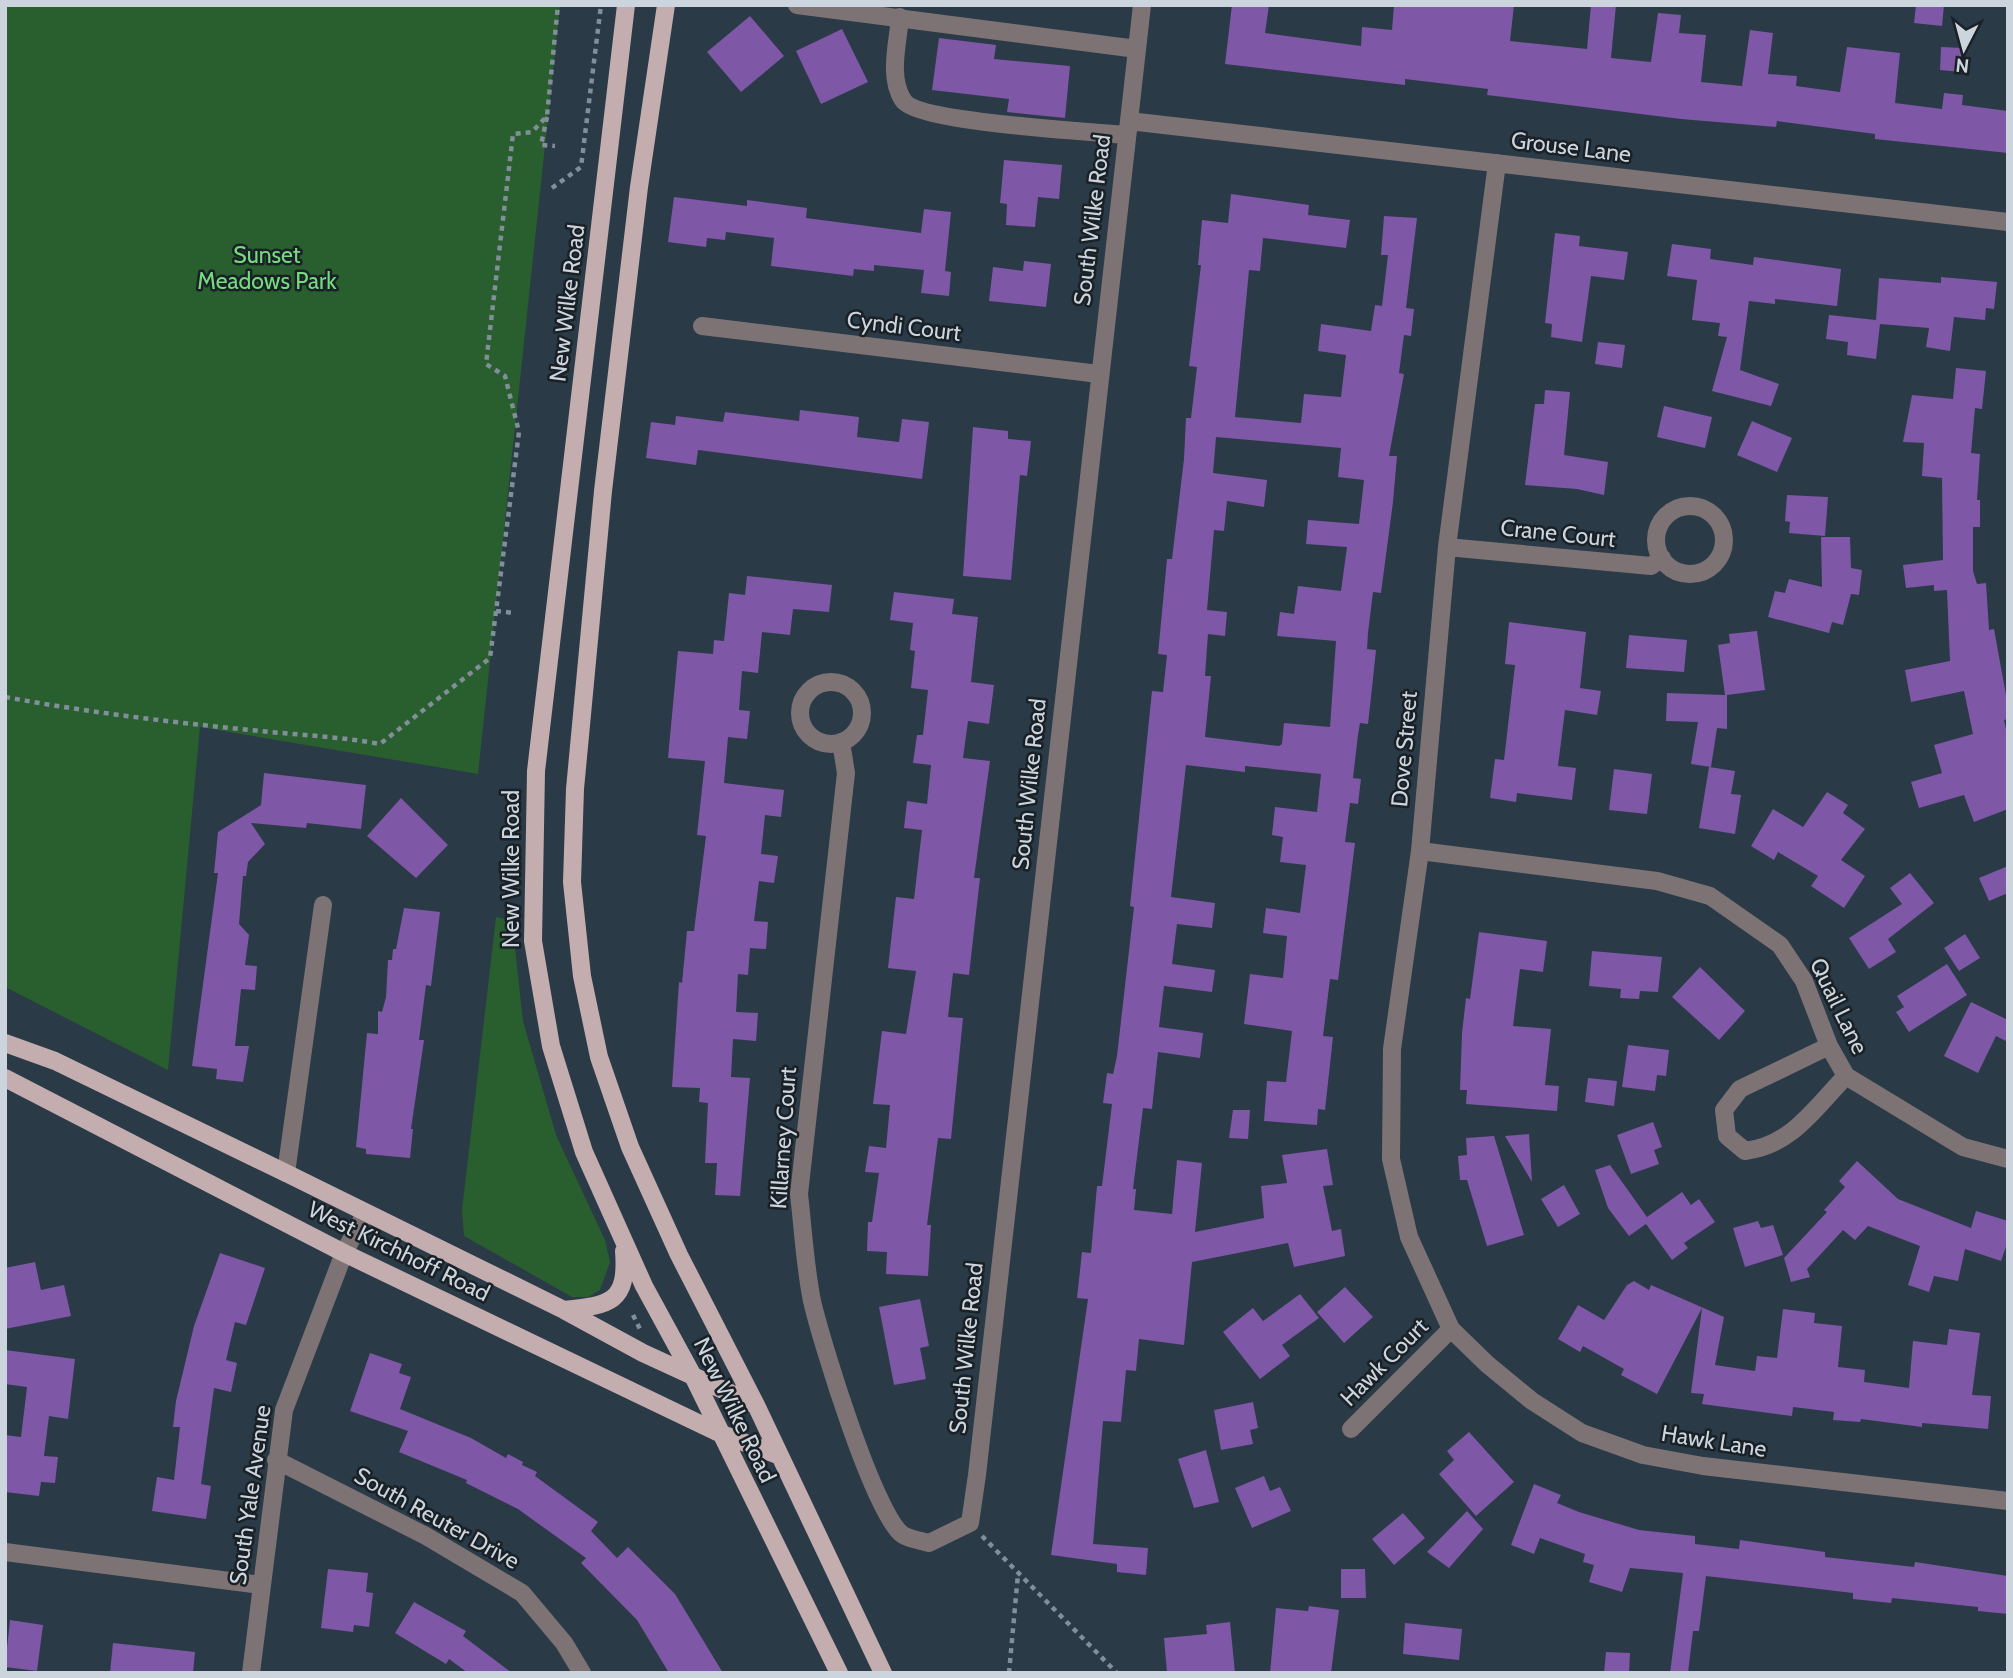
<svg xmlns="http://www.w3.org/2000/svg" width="2013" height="1678" font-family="Cabin,sans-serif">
	<rect width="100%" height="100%" fill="#2a3a47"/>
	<path fill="#295e2f" d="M5,5H560L478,774L200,727L168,1070L5,987Z
		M496,917L512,920L523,1021L556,1135L605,1240L610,1262L600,1290L588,1297H572L464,1236L462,1210Z"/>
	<path fill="#7e57a7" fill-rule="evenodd" d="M1232,5H1269L1265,33L1361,46L1362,27L1392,30L1394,5H1514L1510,41L1587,49L1591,5H1616L1611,58L1651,62L1658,13L1681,15L1679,33L1706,35L1701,82L1742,86L1750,30L1773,33L1768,74L1797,76L1796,86L1840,92L1847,47L1900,53L1895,103L1942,109L1944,93L1963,95L1962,105L2008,111V153L1875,139V134L1777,121L1776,127L1681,119L1487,95L1488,89L1405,79V85L1225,64Z
		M1916,5H1944L1942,26L1914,23Z
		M750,16L784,56L741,92L707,52Z
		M842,29L868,82L821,104L796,51Z
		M939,38L996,45L994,59L1070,66L1065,118L1007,112L1009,99L932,90Z
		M1941,47L1963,48L1961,72L1940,70Z
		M1004,160L1062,165L1059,199L1038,197L1035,227L1006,225L1007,204L1000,203Z
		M1231,194L1309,205L1308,215L1350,220L1346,248L1263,238L1260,271L1249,270L1235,417L1301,423L1304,394L1341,397L1346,355L1318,351L1321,324L1371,331L1375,305L1382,306L1388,255H1381L1384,216L1417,218L1406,308L1414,309L1411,336L1404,335L1399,373L1404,374L1389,456H1397L1393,502L1381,593L1373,592L1368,633L1367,649L1376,650L1372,688L1368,724L1360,723L1358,735L1353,778L1361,779L1358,804L1350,803L1345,842L1355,843L1338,980L1330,979L1323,1036L1333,1037L1325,1110L1318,1109L1317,1125L1264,1121L1267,1081L1286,1082L1292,1031L1244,1024L1250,974L1283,978L1287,936L1263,933L1266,908L1300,913L1306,865L1280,862L1283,837L1272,835L1275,807L1317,812L1321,774L1245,766V772L1186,765L1171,897L1215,903L1212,928L1177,924L1172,964L1215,970L1212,992L1164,986L1159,1027L1203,1033L1200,1058L1158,1052L1152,1109L1143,1108L1133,1189H1136L1134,1210L1172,1214L1177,1160L1202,1163L1195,1232L1264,1218L1261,1186L1287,1183L1282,1155L1327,1149L1333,1185L1323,1186L1332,1231L1341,1229L1345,1256L1294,1267L1288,1243L1192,1262L1184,1345L1139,1339L1136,1371L1126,1370L1121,1422L1103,1421L1093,1544L1148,1548L1146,1575L1117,1572V1564L1051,1555L1088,1299L1077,1298L1082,1252L1091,1253L1097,1186H1102L1112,1104L1103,1103L1107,1073L1113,1074L1117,1056L1134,907L1130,906L1152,691L1163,692L1167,655L1158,654L1167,559H1172L1184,459L1186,418H1191L1197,367L1189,366L1201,265H1198L1202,220L1228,223ZM1216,437L1341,448L1338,477L1364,480L1359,524L1308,520L1306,544L1347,547L1341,591L1298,586L1294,614L1280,612L1277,636L1336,641L1330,727L1284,723L1282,744L1279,746L1205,737L1211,676H1205L1208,634L1225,636L1227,612L1207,610L1214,530L1224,531L1227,501L1264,507L1267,480L1213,473Z
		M674,197L747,206V200L807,208L806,218L921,233L924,209L951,212L945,271L951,272L949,296L921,293L924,270L874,265V271L854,269L853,276L771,266L774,238L726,232L725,240L707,238L706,247L668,242Z
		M1555,233L1580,236L1579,246L1628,252L1624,280L1591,276L1582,342L1551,337L1552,324L1545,323Z
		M1672,244L1711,249L1710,259L1753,265L1754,257L1841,269L1837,306L1775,299V304L1749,301L1740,370L1779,384L1771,406L1712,391L1727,337L1718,336L1720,323L1692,320L1697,280L1667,276Z
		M1024,261L1051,264L1046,307L989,301L993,267L1023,271Z
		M1941,277L1997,282L1994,309L1986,308L1985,320L1954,317L1950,351L1926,347L1929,328L1880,324L1876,359L1847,355L1848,342L1826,339L1829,315L1876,320L1879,278L1941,283Z
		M1598,342L1625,345L1622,368L1595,364Z
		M1956,368L1986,371L1982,409L1975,408L1971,453L1980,454L1977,500H1980V527H1973V571L1977,584L1986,583L1989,630L1994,629L2008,706V719L2004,720L2008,738V809L1974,822L1964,795L1919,808L1911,782L1942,773L1934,745L1973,734L1964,691L1911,702L1905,670L1950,661L1947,590L1934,591V585L1906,588L1903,565L1943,560L1942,478L1922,476L1924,443L1903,442L1912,395L1953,399Z
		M1545,390L1570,392L1564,455L1608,462L1604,495L1577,489L1525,485L1535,404H1544Z
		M1664,406L1712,417L1705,448L1657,437Z
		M800,410L859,417L857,437L899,442L902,419L929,422L922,479L698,450L696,465L646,458L651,422L675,425L676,416L723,422L725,412L799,421Z
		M1752,421L1792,438L1777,472L1737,455Z
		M973,427L1008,431V439L1031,441L1027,476L1020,475L1011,580L963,576Z
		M1787,495L1828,497L1825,536L1789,533L1790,522L1785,521Z
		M1821,537H1850L1851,568L1862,570L1859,595L1851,594L1843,625L1832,622L1829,633L1768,617L1775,591L1785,593L1789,579L1822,587Z
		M747,576L832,585L829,612L793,609L790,635L762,632L758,673L742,671L739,710L750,711L747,739L728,737L724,783L784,790L781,817L765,815L761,854L778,856L774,883L759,881L754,921L768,922L766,949L750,948L748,975L738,974L736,1012L758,1013L756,1041L733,1039L731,1077L750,1078L740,1196L715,1195L717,1163H705L708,1103L699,1102L700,1088L672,1087L679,982L682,983L687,931H694L706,836L697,835L705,761L668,758L678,651L713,654L714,640L724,641L729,593L745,595Z
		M894,592L954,599L952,614L978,617L971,682L994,685L989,724L968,721L963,758L990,761L974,878H980L969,975L953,973L948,1017L963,1018L951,1139L938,1138L927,1225H931L928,1276L886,1274L887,1252L867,1251L868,1222H872L879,1173L865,1172L869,1146L886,1148L890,1105L873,1104L882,1031L906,1034L916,971L888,968L896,897L914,899L922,830L904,828L907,801L927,804L931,765L913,763L917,735H923L928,690L911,688L915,651L910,650L913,623L890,620Z
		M1509,622L1586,632L1580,688L1601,691L1597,715L1565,710L1558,766L1576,768L1572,800L1517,793L1516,802L1490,798L1495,759L1504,760L1515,665L1505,664Z
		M1757,631L1765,690L1727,695V729L1717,728L1711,767L1691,764L1698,722L1666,721L1667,693L1725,695L1718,645L1730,643L1729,634Z
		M1629,635L1687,640L1684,672L1626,668Z
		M1709,767L1735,771L1731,794L1741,795L1735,834L1699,828Z
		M1614,769L1652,774L1647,814L1609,810Z
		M264,773L366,785L361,829L307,823L306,828L251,823L265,844L248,862L246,876H243L239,924L249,935L245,965L257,966L255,990L241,989L235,1046H249L243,1082L216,1079L217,1069L192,1066L218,873H214L218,832L261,805Z
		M1827,792L1848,805L1843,813L1865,829L1841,860L1865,876L1844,908L1811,886L1818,876L1778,852L1774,860L1751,846L1773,809L1803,827Z
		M401,798L448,845L416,878L367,836Z
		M2008,866V893L1989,901L1979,878Z
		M1910,873L1934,903L1888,939L1896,952L1869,969L1849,938L1902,904L1890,888Z
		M404,908L440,912L431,986L426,985L419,1040H424L411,1129H413L410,1158L366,1154V1149L356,1147L367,1033L378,1034V1011L382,1012L386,997L388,960H392L393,949H396Z
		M1479,932L1547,941L1543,972L1520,969L1513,1026L1551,1029L1545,1085L1559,1086L1557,1111L1466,1104L1467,1090H1460L1462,1033L1466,998L1470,999Z
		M1965,934L1980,958L1959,971L1944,948Z
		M1592,951L1662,957L1658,992L1640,991L1639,999L1620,998L1621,989L1589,986Z
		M1947,964L1967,995L1909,1032L1896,1012L1904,1007L1897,996Z
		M1700,967L1745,1011L1719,1040L1672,997Z
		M1971,1002L2008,1020V1042L1996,1036L1978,1073L1944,1056Z
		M1628,1045L1669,1050L1666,1076L1657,1075L1655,1091L1622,1087Z
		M1588,1078L1617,1081L1614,1106L1585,1102Z
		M1233,1110H1250L1248,1139L1229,1138Z
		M1653,1122L1662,1147L1654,1150L1659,1164L1631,1174L1617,1135Z
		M1529,1134L1532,1182L1505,1136Z
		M1494,1136L1524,1235L1487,1246L1467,1180H1460L1458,1156L1467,1155L1466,1138Z
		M1857,1161L1898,1199L1971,1228L1976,1211L2008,1221V1241L2001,1261L1965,1249L1958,1281L1934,1276L1929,1292L1908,1285L1920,1246L1868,1226L1855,1240L1843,1230L1807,1269L1810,1277L1791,1282L1784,1258L1827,1212L1824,1210L1845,1187L1839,1181Z
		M1610,1165L1647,1217L1682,1192L1691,1205L1699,1199L1715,1222L1684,1243L1688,1248L1672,1260L1646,1224L1629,1236L1608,1208L1595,1170Z
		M1564,1185L1580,1214L1558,1227L1541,1199Z
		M1758,1221L1761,1228L1773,1225L1783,1255L1745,1267L1733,1228Z
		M220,1253L265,1268L246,1325L235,1322L226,1360L237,1363L231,1392L214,1388L201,1484L211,1486L206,1519L152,1511L157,1477L174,1480L180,1427H173L176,1401L194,1326Z
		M35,1262L41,1290L64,1285L71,1316L5,1329V1268Z
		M1634,1281L1649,1290L1651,1285L1724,1317L1715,1365L1755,1371L1757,1356L1777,1358L1783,1309L1815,1313L1814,1323L1842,1326L1838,1367L1865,1370L1864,1382L1909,1388L1913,1341L1947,1345L1949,1329L1980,1333L1972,1395L1991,1396L1988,1429L1922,1423V1427L1861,1419L1860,1422L1833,1420L1834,1412L1793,1407L1792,1416L1702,1404L1704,1394L1691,1393L1702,1308L1657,1394L1621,1375L1624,1369L1583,1346L1580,1352L1558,1339L1578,1305L1604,1320L1627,1285Z
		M1345,1287L1373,1317L1344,1343L1317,1312Z
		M1300,1294L1319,1318L1282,1345L1290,1356L1260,1379L1223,1332L1253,1308L1263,1321Z
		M920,1299L929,1346L920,1348L926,1379L894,1385L879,1307Z
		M5,1350L75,1359L68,1419L49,1416L44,1456L58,1457L55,1483L41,1482L39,1496L5,1492V1435L21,1437L27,1387L5,1384Z
		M370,1353L402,1364L399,1373L411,1377L400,1409L471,1438L506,1458L508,1454L523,1462L522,1465L537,1472L535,1476L598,1522L591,1531L617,1558L628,1547L675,1594L723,1673H669L637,1620L581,1563L586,1558L518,1509L466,1483L467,1480L399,1452L408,1431L350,1411Z
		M1253,1402L1258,1428L1250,1430L1253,1444L1221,1450L1214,1410Z
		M1469,1432L1514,1482L1476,1516L1439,1474L1454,1460L1447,1451Z
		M1206,1450L1219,1502L1194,1508L1178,1459Z
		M1264,1476L1270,1491L1280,1487L1291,1511L1252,1528L1235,1488Z
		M1534,1484L1561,1495L1557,1503L1579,1512L1639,1530L1695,1536V1544L1739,1549L1740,1540L1825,1552V1557L1914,1567L1915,1562L2008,1576V1614L1978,1611V1607L1892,1598L1891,1603L1853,1599V1593L1706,1576L1699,1631H1693L1688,1673H1670L1683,1573L1630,1568L1622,1592L1589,1582L1594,1565L1583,1562L1585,1554L1540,1538L1534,1554L1511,1545Z
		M1467,1511L1483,1529L1449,1568L1427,1552Z
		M1403,1513L1425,1538L1394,1565L1372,1539Z
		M328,1569L368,1573L366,1592L373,1593L369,1627L354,1625L353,1632L321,1628Z
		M1341,1569H1365L1366,1598H1341Z
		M414,1602L466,1631L463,1636L512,1673H468L449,1659L446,1664L395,1633Z
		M1309,1606L1339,1610L1331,1673H1270L1276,1608L1308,1611Z
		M10,1620L43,1625L37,1671L5,1667Z
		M1230,1622L1235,1673H1167L1164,1638L1207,1634L1206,1625Z
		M1405,1623L1462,1629L1459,1660L1403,1654Z
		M113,1643L195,1652L193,1673H110Z
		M1606,1652L1630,1653L1629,1673H1604Z"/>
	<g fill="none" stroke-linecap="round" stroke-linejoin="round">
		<path stroke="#828e99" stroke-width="4.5" stroke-dasharray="5 5" stroke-linecap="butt" d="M547,117L541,145L555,146
			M552,188L581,167L601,5
			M496,611L514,613
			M5,697C87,712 168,722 251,730C294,735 337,736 380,744L490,658L519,432L505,376L486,364L513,134L532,132L547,116L558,5
			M633,1315L640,1329
			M982,1536L1117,1673
			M1009,1673L1018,1574"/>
		<path stroke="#7e7374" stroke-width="18" d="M797,5L1137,49
			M900,17C898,43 888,77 903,100C916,122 1093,132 1127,135
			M1129,121L2008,222
			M1497,163L1447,547L1420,851L1392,1049L1391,1159L1409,1237L1451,1329L1487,1364L1532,1401L1582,1433L1643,1455L1703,1466L2008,1501
			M702,326L1099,374
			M1656 540a34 34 0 1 1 68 0a34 34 0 1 1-68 0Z
			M1447,547L1651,566L1662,558
			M800 713a31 31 0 1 1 62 0a31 31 0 1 1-62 0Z
			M841,742L846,773L799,1194C803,1229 805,1266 812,1301C821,1340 875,1517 903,1535C910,1539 921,1541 929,1543L970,1523L977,1475L1142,5
			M1420,851L1657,881L1710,896L1780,945L1804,981L1829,1046L1846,1076L1963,1147L2008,1159
			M1829,1046L1740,1089L1724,1110L1727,1136L1745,1151C1792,1145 1814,1109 1846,1076
			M286,1173L323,905
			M1351,1429L1451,1329
			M276,1460L426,1536L522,1593L564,1643L582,1673
			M5,1552L261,1585
			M251,1673L284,1410L344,1253L365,1214"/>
		<path stroke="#c4adaf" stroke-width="18" d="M626,5L536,771L533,941L551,1046L584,1152L644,1286L693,1376L839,1673
			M666,5L639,187L603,491L575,789L572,882L582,976L599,1057L630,1147L679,1255L756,1405L883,1673
			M5,1043L55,1061L286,1173L564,1310L643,1353L756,1405
			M5,1078L344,1253L719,1433L778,1455
			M564,1310C610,1305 628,1303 624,1251"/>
	</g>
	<g text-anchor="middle" stroke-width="5" stroke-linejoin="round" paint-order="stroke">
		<g font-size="23" fill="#ccd5dd" stroke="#192026">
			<text transform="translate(1571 147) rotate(7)" y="8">Grouse Lane</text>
			<text transform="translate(1092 220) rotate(-83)" y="8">South Wilke Road</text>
			<text transform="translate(567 303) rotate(-83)" y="8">New Wilke Road</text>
			<text transform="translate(904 326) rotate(7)" y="8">Cyndi Court</text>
			<text transform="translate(1558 533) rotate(6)" y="8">Crane Court</text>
			<text transform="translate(1404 749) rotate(-85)" y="8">Dove Street</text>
			<text transform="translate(1029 784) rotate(-84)" y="8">South Wilke Road</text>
			<text transform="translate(511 869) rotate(-90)" y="8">New Wilke Road</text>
			<text transform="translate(1839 1006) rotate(64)" y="8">Quail Lane</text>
			<text transform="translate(783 1138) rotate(-86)" y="8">Killarney Court</text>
			<text transform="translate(399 1251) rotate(26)" y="8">West Kirchhoff Road</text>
			<text transform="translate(966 1348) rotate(-84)" y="8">South Wilke Road</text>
			<text transform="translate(1384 1362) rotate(-45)" y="8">Hawk Court</text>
			<text transform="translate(735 1410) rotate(64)" y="8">New Wilke Road</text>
			<text transform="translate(1714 1441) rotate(9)" y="8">Hawk Lane</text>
			<text transform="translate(250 1495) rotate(-82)" y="8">South Yale Avenue</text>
			<text transform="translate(437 1518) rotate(29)" y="8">South Reuter Drive</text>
		</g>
		<g font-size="23" fill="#76da7f" stroke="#192026">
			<text x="267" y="263">Sunset<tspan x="267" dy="26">Meadows Park</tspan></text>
		</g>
	</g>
	<rect width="2013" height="1678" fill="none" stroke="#ccd5dd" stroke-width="14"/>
	<g transform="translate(1964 49) rotate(186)" stroke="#192026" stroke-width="5" paint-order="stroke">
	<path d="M0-5L12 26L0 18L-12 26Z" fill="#ccd5dd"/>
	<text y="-10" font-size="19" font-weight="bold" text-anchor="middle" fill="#ccd5dd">N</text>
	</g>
</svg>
